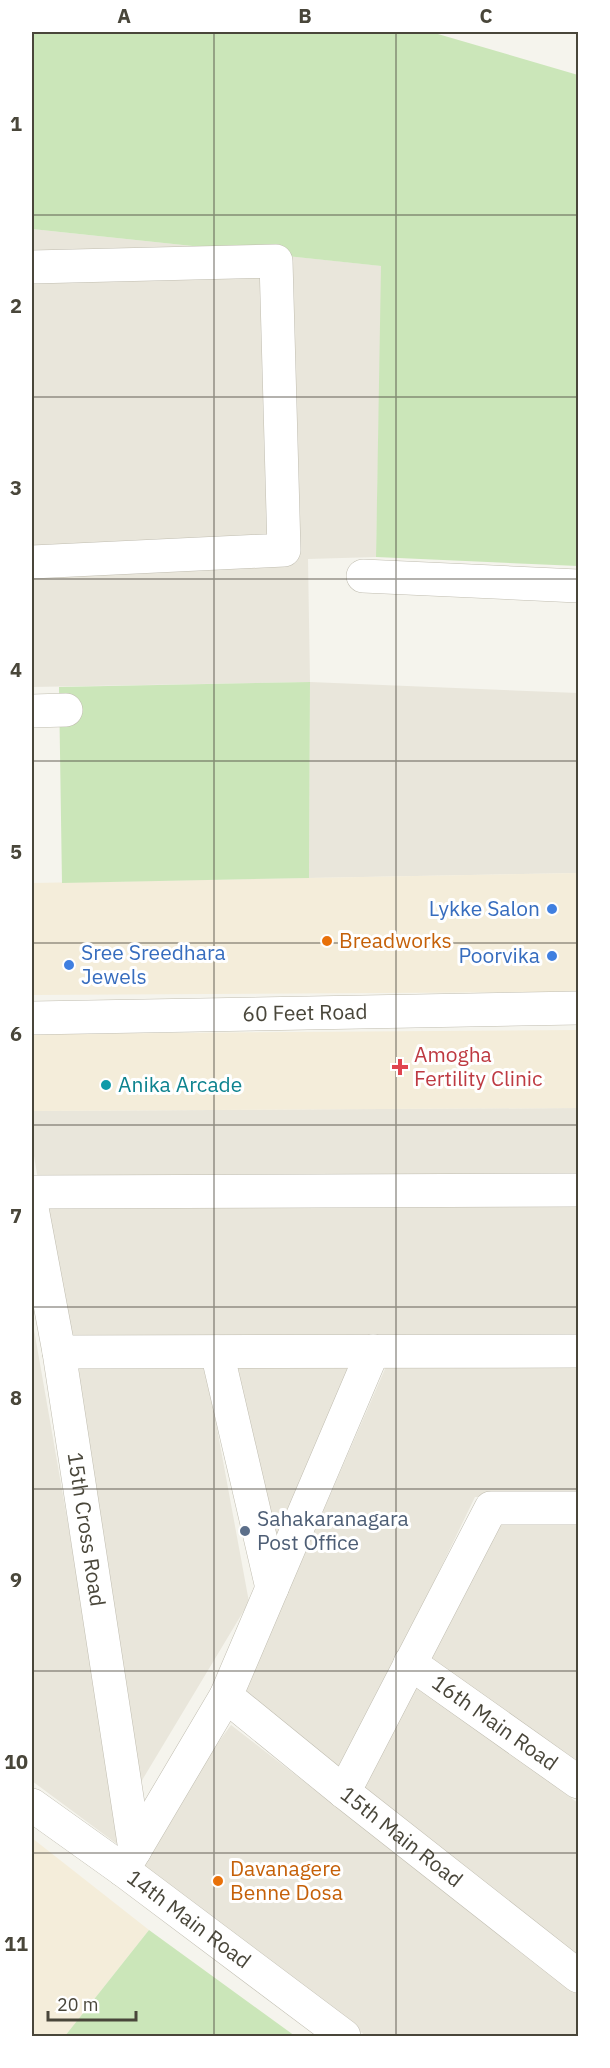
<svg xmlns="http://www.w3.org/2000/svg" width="610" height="2068" font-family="'IBM Plex Sans',sans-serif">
	<rect width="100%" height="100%" fill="#f5f4ed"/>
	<path fill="#e9e6db" d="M32,229L382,266L376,557L308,559L310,682L578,693V873L309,878L310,682L32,687Z
		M578,1108V1175L38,1180L32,1144V1111Z
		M42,1204H578V1339L67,1338Z
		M32,1318L125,1850L32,1781Z
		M388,1362L578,1366V1497H475L340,1776L241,1700Z
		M205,1363L249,1602L141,1782L72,1365Z
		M233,1363H358L270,1548Z
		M496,1517L578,1518V1761L426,1657Z
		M415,1680L578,1803V1961L359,1791Z
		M231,1725L578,1993V2036H366L133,1859Z"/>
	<path fill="#f4edda" d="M578,873V992L32,995V883Z
		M578,1030V1108L32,1111V1034Z
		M32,1838L149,1930L65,2036H32Z"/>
	<path fill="#cbe6b9" d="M32,32H431L578,75V566L376,557L381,266L32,229Z
		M310,682L309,878L62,883L59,687Z
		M149,1930L295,2036H65Z"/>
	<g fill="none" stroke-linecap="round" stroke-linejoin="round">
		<g stroke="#c0bdb0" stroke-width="34">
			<g id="minor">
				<path d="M32,267L276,261L284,550L32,562"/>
				<path d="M363,576L578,586"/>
				<path d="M32,711L66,710"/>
				<path id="s1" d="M32,1018L578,1008"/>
				<path d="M32,1192L578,1190"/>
				<path id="s2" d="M32,1208L59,1352L135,1850"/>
				<path d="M59,1352L578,1351"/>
				<path d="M217,1352L272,1588"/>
				<path id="s3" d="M410,1663L578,1782"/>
				<path id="s4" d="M226,1696L344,1792L578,1976"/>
				<path d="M344,1792L491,1508H578"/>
				<path id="s5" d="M32,1805L123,1870L344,2036"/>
				<path d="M123,1870L226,1696L373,1351"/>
			</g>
		</g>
		<use href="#minor" stroke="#fff" stroke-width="33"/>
	</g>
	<path fill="none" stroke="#49463a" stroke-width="1.5" stroke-opacity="0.55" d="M214,32V2036M396,32V2036M32,215H578M32,397H578M32,579H578M32,761H578M32,943H578M32,1125H578M32,1307H578M32,1489H578M32,1671H578M32,1853H578"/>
	<g fill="#3f7fe0" stroke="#fff" stroke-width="2">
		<circle cx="552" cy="909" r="6"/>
		<circle cx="552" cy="956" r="6"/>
		<circle cx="69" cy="965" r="6"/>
	</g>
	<g fill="#e8710a" stroke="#fff" stroke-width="2">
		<circle cx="327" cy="941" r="6"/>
		<circle cx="218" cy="1881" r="6"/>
	</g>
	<path fill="#e0444e" stroke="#fff" stroke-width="2" d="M397 1058h6v6h6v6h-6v6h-6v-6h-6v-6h6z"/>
	<circle fill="#0f9aa8" stroke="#fff" stroke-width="2" cx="106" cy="1085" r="6"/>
	<circle fill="#5c6f8a" stroke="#fff" stroke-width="2" cx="245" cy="1531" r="6"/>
	<g text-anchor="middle" stroke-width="6" stroke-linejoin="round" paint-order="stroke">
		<g font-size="21" fill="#366cbe" stroke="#fff" text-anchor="end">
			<text x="540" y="916">Lykke Salon</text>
			<text x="81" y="960" text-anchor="start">Sree Sreedhara<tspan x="81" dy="24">Jewels</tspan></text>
			<text x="540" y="963">Poorvika</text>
		</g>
		<g font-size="21" fill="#c56008" stroke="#fff" text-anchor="start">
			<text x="339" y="948">Breadworks</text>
			<text x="230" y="1876">Davanagere<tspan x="230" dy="24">Benne Dosa</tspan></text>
		</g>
		<g font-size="21" fill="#49463a" stroke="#fff">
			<text dy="7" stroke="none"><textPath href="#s1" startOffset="273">60 Feet Road</textPath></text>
			<text dy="7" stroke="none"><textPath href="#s2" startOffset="326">15th Cross Road</textPath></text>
			<text dy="7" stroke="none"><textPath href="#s3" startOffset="104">16th Main Road</textPath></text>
			<text dy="7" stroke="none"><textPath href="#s4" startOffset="225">15th Main Road</textPath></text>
			<text dy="7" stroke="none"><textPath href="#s5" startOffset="194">14th Main Road</textPath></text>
		</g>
		<g font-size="21" fill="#be3a42" stroke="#fff" text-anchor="start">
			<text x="414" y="1062">Amogha<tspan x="414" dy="24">Fertility Clinic</tspan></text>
		</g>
		<g font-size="21" fill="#0d838f" stroke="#fff" text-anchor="start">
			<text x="118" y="1092">Anika Arcade</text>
		</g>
		<g font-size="21" fill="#4e5e75" stroke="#fff" text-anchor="start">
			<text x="257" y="1526">Sahakaranagara<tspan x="257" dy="24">Post Office</tspan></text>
		</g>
	</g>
	<rect width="610" height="2068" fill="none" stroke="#ffffff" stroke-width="66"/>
	<path d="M48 2011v9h88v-9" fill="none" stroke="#49463a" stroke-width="3"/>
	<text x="57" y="2011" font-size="18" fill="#49463a" stroke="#ffffff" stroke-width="4.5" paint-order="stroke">20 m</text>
	<rect x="33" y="33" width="544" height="2002" fill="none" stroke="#49463a" stroke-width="2"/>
	<g font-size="20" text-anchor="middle" font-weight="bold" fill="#49463a">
		<text x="124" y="23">A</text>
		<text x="305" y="23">B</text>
		<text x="486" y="23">C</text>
		<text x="16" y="131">1</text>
		<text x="16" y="313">2</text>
		<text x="16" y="495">3</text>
		<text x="16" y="677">4</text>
		<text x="16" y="859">5</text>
		<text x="16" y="1041">6</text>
		<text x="16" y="1223">7</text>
		<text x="16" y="1405">8</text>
		<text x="16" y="1587">9</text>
		<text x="16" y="1769">10</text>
		<text x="16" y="1951">11</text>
	</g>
</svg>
